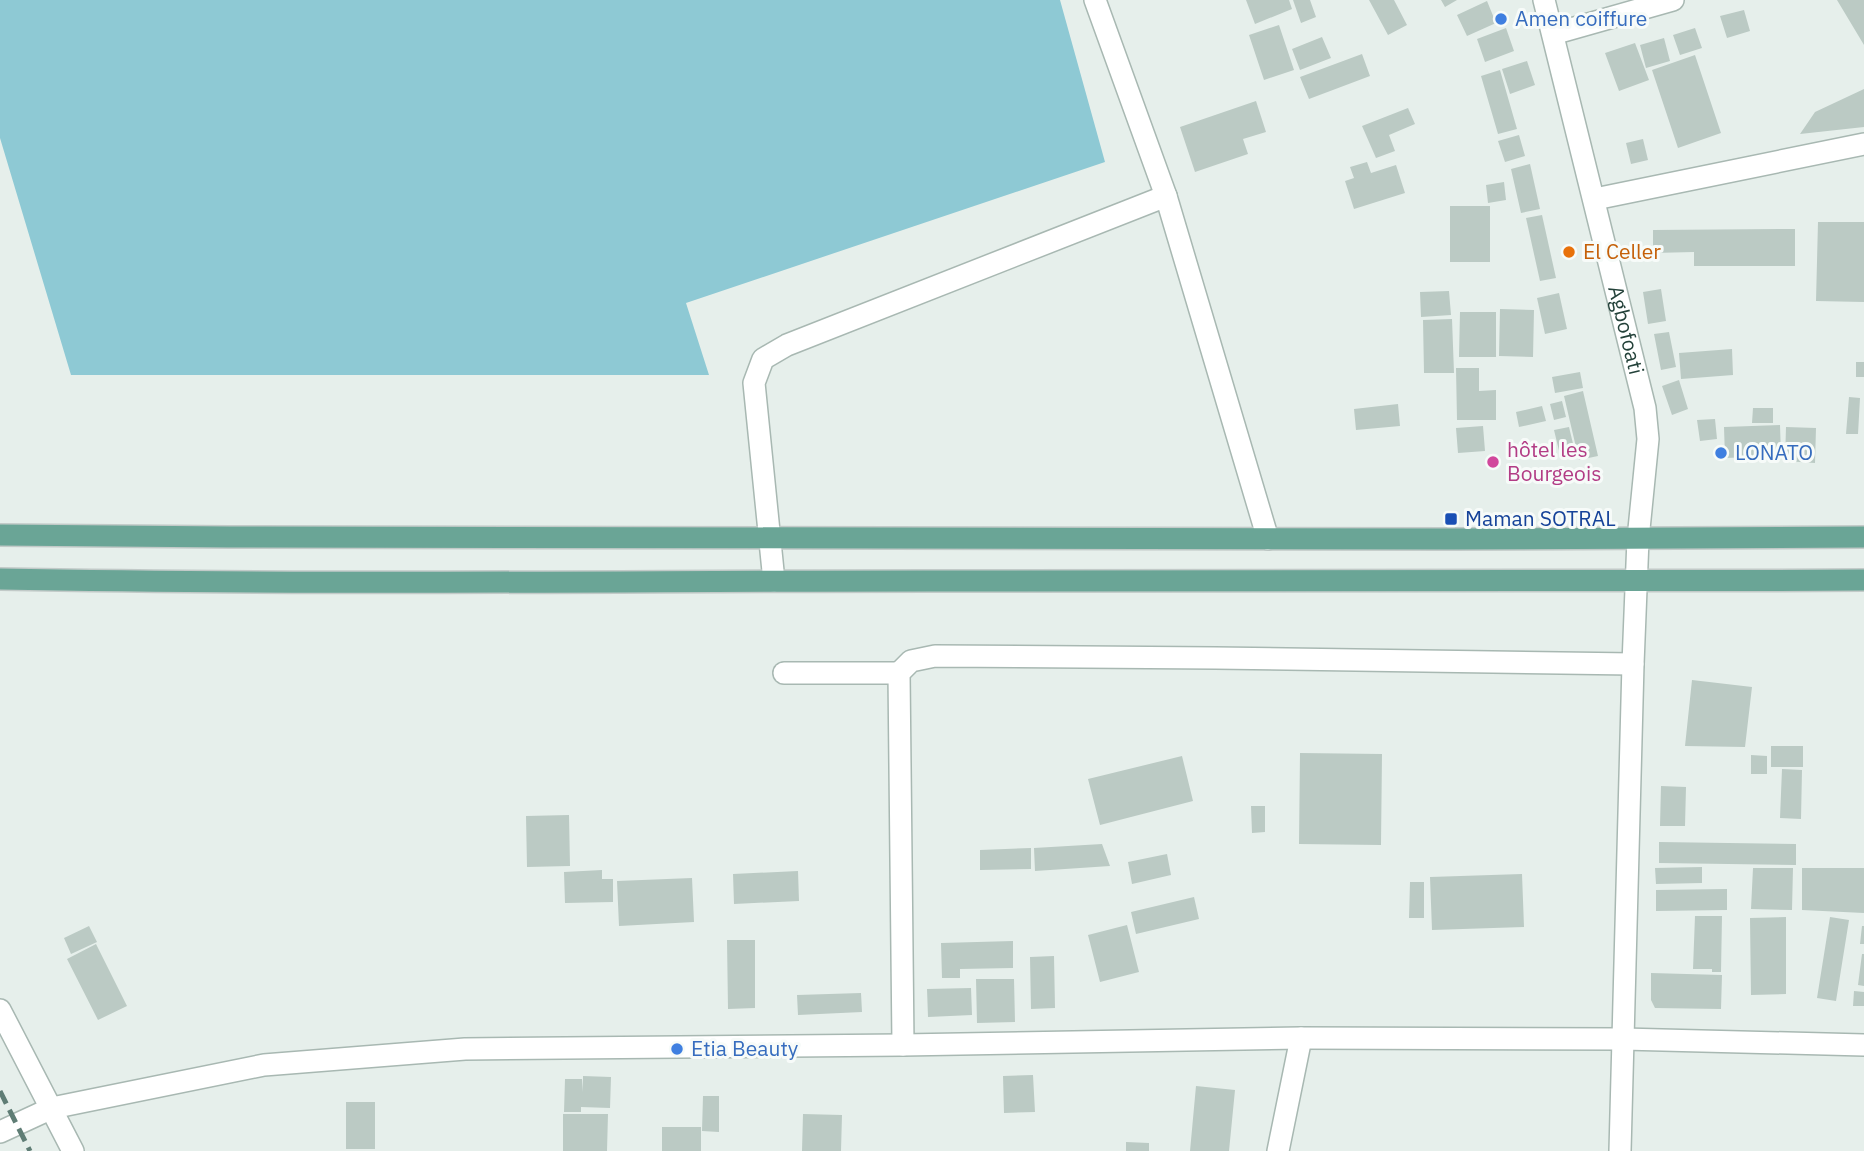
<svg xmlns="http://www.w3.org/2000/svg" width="1864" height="1151" font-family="'IBM Plex Sans',sans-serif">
	<rect width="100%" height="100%" fill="#e6efeb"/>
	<path fill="#8ec9d4" d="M0,0H1060L1105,162L686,303L709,375H71L0,138Z"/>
	<path fill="#bbcac4" d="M1246,0H1289L1292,9L1255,24Z
		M1293,0H1310L1316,17L1301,23Z
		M1369,0H1394L1407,25L1388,35Z
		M1441,0H1457L1445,7Z
		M1837,0H1864V45Z
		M1487,1L1496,23L1467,36L1457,15Z
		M1744,10L1750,31L1727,38L1720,16Z
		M1279,25L1294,70L1264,80L1249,35Z
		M1506,28L1514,51L1485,62L1477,39Z
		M1695,28L1702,48L1680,55L1673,35Z
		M1322,37L1331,58L1300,70L1292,49Z
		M1664,38L1670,61L1646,68L1640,45Z
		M1635,43L1649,80L1619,91L1605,53Z
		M1362,54L1370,76L1309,99L1300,77Z
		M1695,55L1721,133L1678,148L1652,70Z
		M1527,61L1535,85L1510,94L1502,69Z
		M1500,70L1517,129L1498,134L1481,76Z
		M1864,89V127L1800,134L1815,112Z
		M1256,101L1266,132L1243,139L1248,154L1195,172L1180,127Z
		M1408,108L1415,124L1389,135L1395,151L1376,158L1362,126Z
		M1519,135L1525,156L1505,162L1498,141Z
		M1643,139L1648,160L1631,164L1626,143Z
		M1367,162L1371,173L1396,165L1405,193L1354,209L1345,181L1354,178L1350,167Z
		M1530,164L1540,209L1521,213L1511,169Z
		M1504,182L1506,200L1488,203L1486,185Z
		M1450,206H1490V262H1450Z
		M1542,215L1556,278L1540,281L1526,218Z
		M1818,222H1864V302L1816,301Z
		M1795,229V266H1694V252L1653,253V230Z
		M1661,289L1666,321L1648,324L1643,292Z
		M1449,291L1451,315L1421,317L1420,292Z
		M1559,293L1567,329L1545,334L1537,298Z
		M1500,309L1534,310L1533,357L1499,356Z
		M1460,312H1496V357H1459Z
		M1452,319L1454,373H1424L1423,320Z
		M1669,332L1676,367L1661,370L1654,334Z
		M1732,349L1733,375L1681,379L1679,353Z
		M1856,362H1864V377H1856Z
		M1456,368H1479V391L1496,390V420H1457Z
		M1580,372L1583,388L1555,393L1552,377Z
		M1679,380L1688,409L1672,415L1662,386Z
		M1583,391L1598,456L1579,460L1564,396Z
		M1849,397L1860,398L1858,434H1846Z
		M1562,401L1566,417L1554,420L1550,404Z
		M1398,404L1400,426L1356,430L1354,409Z
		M1542,406L1546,421L1519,427L1516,412Z
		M1753,408H1773V423H1752Z
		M1715,419L1717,439L1700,441L1697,420Z
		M1780,425L1781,456L1725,458L1724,427Z
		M1483,426L1485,451L1458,453L1456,428Z
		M1569,427L1576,456L1561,459L1554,430Z
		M1786,427L1816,428L1815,463L1785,461Z
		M1692,680L1752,687L1745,747L1685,746Z
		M1771,746H1803V767H1771Z
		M1300,753L1382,754L1381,845L1299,844Z
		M1751,755L1767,756V774H1751Z
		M1182,756L1193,801L1100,825L1088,779Z
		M1782,769L1802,770L1801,819L1780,818Z
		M1661,786L1686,787L1685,826H1660Z
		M1251,806H1265V832L1252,833Z
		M569,815L570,866L527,867L526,816Z
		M1659,842L1796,844V865L1659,863Z
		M1102,844L1110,866L1035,871L1034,848Z
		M1031,848V869L980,870V850Z
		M1167,854L1171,875L1132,884L1128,862Z
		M1702,867V883L1656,884L1655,868Z
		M1753,868H1793L1792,910L1751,909Z
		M1802,868H1864V913L1802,910Z
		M602,870V879H613V902L565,903L564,872Z
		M798,871L799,901L734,904L733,874Z
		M1522,874L1524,927L1432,930L1430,877Z
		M692,878L694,922L619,926L617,881Z
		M1410,882H1424V918H1409Z
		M1727,889V910L1656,911V890Z
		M1194,897L1199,919L1136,934L1131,912Z
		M1695,916H1722L1721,972H1712V969H1693Z
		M1786,917V994L1751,995L1750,918Z
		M1830,917L1849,920L1836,1001L1817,998Z
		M1127,925L1139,972L1100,982L1088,935Z
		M89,926L97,942L71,954L64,938Z
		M1862,926H1864V944H1860Z
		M727,940H755V1008L728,1009Z
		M1013,941V968L960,969V978H942L941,943Z
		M96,944L127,1006L98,1020L67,959Z
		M1862,954H1864V986L1858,985Z
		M1054,956L1055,1008L1031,1009L1030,957Z
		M1651,973L1722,975L1721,1009L1655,1008L1651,1000Z
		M976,979H1014L1015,1022L977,1023Z
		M971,988L972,1015L928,1017L927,989Z
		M1854,991L1864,992V1006H1853Z
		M861,993L862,1012L798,1015L797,995Z
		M1033,1075L1035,1112L1004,1113L1003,1076Z
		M583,1076L611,1077L610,1108L581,1107V1112H564L565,1079H582L583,1092Z
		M1196,1086L1235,1090L1229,1151H1190Z
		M703,1096H719V1132L702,1131Z
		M346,1102H375V1149H346Z
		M563,1114H608L607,1151H563Z
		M803,1114L842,1115L841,1151H802Z
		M662,1127H701V1151H662Z
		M1126,1142L1149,1143V1151H1126Z"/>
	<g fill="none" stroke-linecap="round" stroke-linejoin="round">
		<g stroke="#a8b8b2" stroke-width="24">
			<g id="minor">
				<path d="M1095,0L1166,196L1268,539"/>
				<path id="s1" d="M1544,0L1645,408L1648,439L1638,539L1633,664L1620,1151"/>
				<path d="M1553,34L1673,0"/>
				<path d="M1595,199L1864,144"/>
				<path d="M774,581L754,383L763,359L787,345L1166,196"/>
				<path d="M784,673H899"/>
				<path d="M0,1010L73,1151"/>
				<path d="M903,1045L899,673L911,661L935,656L1215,658L1633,664"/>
				<path d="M0,1132L52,1108L264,1065L465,1049L903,1045L1301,1038L1623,1039L1864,1045"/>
				<path d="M1278,1151L1301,1038"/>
			</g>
		</g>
		<g stroke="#c2cac8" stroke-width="24">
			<path id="primary" d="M0,535L229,537L1452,539L1864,537
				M0,579C309,585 618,581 927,581C1240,580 1552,583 1864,580"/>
		</g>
		<use href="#minor" stroke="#fff" stroke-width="21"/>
		<use href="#primary" stroke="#6aa596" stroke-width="21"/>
		<path stroke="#5f7d75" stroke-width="5" stroke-dasharray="14 7" stroke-linecap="butt" d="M0,1091L30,1151"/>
	</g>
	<g fill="#3f7fe0" stroke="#f7fbf9" stroke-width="2.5">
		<circle cx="1501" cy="19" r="7"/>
		<circle cx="1721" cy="453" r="7"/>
		<circle cx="677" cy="1049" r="7"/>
	</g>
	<circle fill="#e8710a" stroke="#f7fbf9" stroke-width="2.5" cx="1569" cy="252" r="7"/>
	<circle fill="#d1479c" stroke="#f7fbf9" stroke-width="2.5" cx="1493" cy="462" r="7"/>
	<rect fill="#1a4fb4" stroke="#f7fbf9" stroke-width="2.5" x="1444" y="512" width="14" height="14" rx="3.5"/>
	<g text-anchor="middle" stroke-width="6" stroke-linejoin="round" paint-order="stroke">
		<g font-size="21" fill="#366cbe" stroke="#f7fbf9" text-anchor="start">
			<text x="1515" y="26">Amen coiffure</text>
			<text x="1735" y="460">LONATO</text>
			<text x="691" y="1056">Etia Beauty</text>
		</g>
		<g font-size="21" fill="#c56008" stroke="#f7fbf9" text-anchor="start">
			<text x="1583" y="259">El Celler</text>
		</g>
		<g font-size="21" fill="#24423a" stroke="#f7fbf9">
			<text dy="7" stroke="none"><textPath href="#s1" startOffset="340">Agbofoati</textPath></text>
		</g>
		<g font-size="21" fill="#b23c85" stroke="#f7fbf9" text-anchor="start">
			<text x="1507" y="457">hôtel les<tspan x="1507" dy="24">Bourgeois</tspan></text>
		</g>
		<g font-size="21" fill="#164399" stroke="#f7fbf9" text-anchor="start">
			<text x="1465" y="526">Maman SOTRAL</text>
		</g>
	</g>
</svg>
